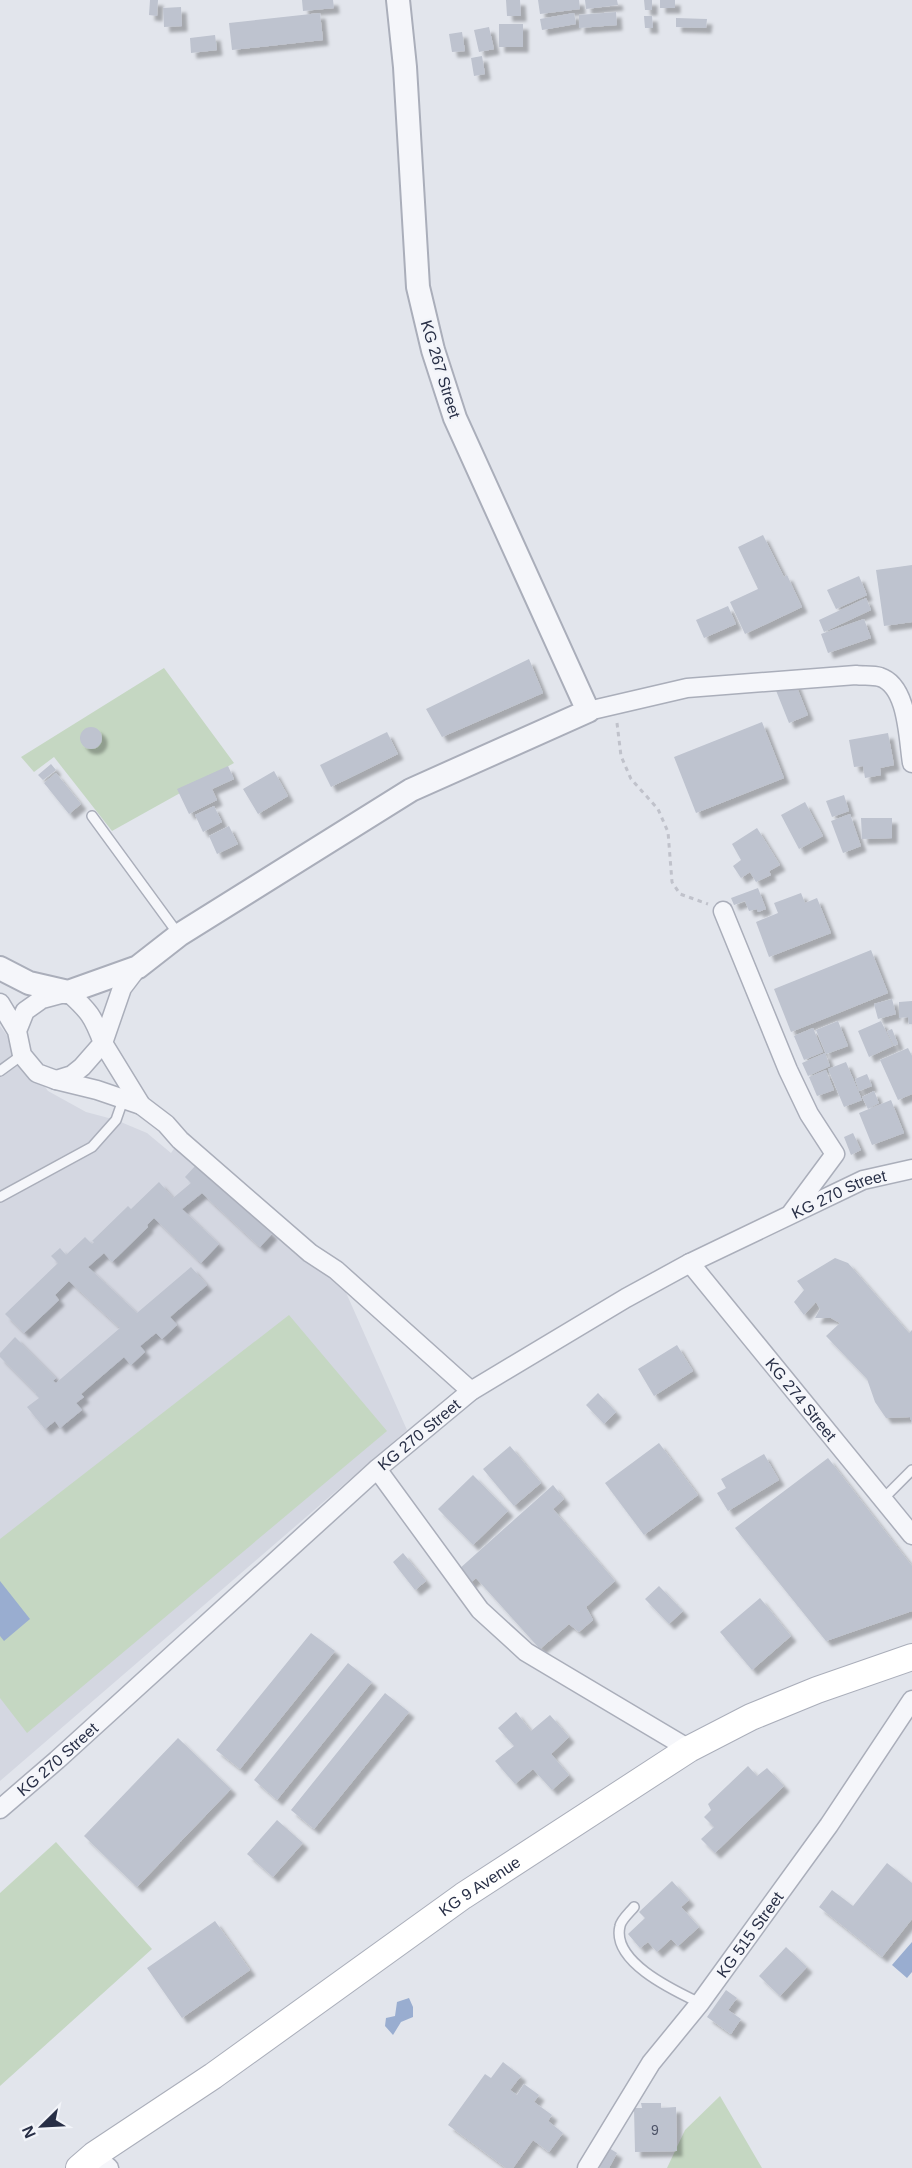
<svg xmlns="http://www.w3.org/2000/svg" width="912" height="2168" font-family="Arial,sans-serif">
	<defs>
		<filter id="shadow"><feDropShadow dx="5.5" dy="5.5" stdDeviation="1.5" flood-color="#0004"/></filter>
	</defs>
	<rect width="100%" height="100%" fill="#e2e5ec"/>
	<path fill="#d4d7e1" d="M0,1026L48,1091L86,1112L116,1120L147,1133L171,1153L180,1140L336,1270L407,1430L0,1781Z"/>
	<path fill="#c5d7c2" d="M164,668L234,763L112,831L54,757L34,772L21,757Z
		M289,1315L387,1431L27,1733L0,1698V1539Z
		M56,1842L152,1949L0,2086V1893Z
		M720,2096L762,2168H667L685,2130Z"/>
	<path fill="#99add0" d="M0,1581L30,1619L4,1641L0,1636Z
		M912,1942V1972L907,1978L892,1965Z
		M409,1998L413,2007V2017L401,2022L393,2035L385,2026L386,2018L395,2016L397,2002Z"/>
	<path fill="#bec3cf" filter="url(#shadow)" d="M150,0H158L157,16L149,15Z
		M302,0H333L334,8L303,11Z
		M506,0H520L521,16H507Z
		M538,0H579L580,9L540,14Z
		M585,0H617L618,5L586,9Z
		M644,0H652V10H645Z
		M660,0H675V8H660Z
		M181,7L182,26L164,27L163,8Z
		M616,12L617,25L579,28V15Z
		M320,13L323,40L232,50L229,23Z
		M574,13L576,24L542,30L540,19Z
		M644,16H652L653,28H645Z
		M676,18L707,19L706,28L676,27Z
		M499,24H523V47H499Z
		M489,27L494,49L479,52L474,30Z
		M462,32L465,51L452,52L449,34Z
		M215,35L217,50L191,53L190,38Z
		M482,56L485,74L474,76L471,58Z
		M763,535L784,577L787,575L802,607L745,634L730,602L758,589L738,547Z
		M912,565V622L884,626L876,570Z
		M859,576L867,595L836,609L827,590Z
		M866,598L871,610L824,632L819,620Z
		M728,606L736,624L704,638L696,620Z
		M864,619L871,638L828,653L821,634Z
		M529,659L543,693L442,737L426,709Z
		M794,680L808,715L789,723L775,688Z
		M762,722L784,778L696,813L674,757Z
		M80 738a11 11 0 1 1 22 0a11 11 0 1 1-22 0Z
		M387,732L398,754L331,787L320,765Z
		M888,733L894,765L880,768L881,775L865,778L863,766L854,767L849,740Z
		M51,764L56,770L43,780L38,775Z
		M228,766L234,779L212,789L217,800L189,814L177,789Z
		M274,771L288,796L258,814L243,789Z
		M56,773L81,804L69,814L44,783Z
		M844,795L849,811L832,817L826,801Z
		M805,802L823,836L799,849L781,815Z
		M214,806L222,822L203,832L195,815Z
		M850,814L861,846L843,853L831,821Z
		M861,818H892V838L862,839Z
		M229,826L238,844L217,854L209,836Z
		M757,828L780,865L769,871L771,875L756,882L750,872L741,878L733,866L741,860L732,844Z
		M758,888L766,909L758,912L757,909L749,911L745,901L734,905L731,898Z
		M801,893L805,903L817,898L831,933L769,957L756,922L778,913L774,903Z
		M871,950L888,993L791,1032L774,989Z
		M892,999L896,1014L878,1019L874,1004Z
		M912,1001V1024H909L908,1017L899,1018V1002Z
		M838,1021L848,1046L826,1054L816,1030Z
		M881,1021L893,1046L869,1057L858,1031Z
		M813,1028L823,1052L804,1060L794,1036Z
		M892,1029L898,1044L894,1046L887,1031Z
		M908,1048L912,1056V1094L898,1100L880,1060Z
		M825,1053L830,1066L808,1076L802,1063Z
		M846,1062L862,1100L844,1107L828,1069Z
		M826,1070L834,1090L817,1096L809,1077Z
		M867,1074L872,1086L859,1091L855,1079Z
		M874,1091L879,1103L868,1109L862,1097Z
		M891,1100L904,1133L872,1145L859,1113Z
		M853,1133L861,1150L851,1155L844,1137Z
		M196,1165L272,1234L260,1247L202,1193L182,1209L219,1244L201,1263L154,1218L147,1225L148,1227L112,1262L104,1253L88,1267L137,1313L191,1267L207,1285L170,1317L177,1325L162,1339L156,1333L140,1346L145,1352L131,1365L124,1357L81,1394L84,1397L76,1403L82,1410L60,1428L55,1421L45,1429L27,1407L39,1398L35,1394L36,1393L0,1357V1353L15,1337L56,1378L53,1381L56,1383L120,1328L69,1281L55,1295L59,1300L24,1333L5,1314L58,1263L51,1256L60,1248L66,1255L85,1237L92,1244L94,1242L92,1241L128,1206L131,1209L159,1182L173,1198L191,1183L185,1177Z
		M835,1258L848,1263L909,1333L912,1330V1423L910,1417L886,1418L875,1402L867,1379L826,1336L840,1323L831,1318H815L820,1309L816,1302L804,1315L794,1302L804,1290L797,1281Z
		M677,1345L693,1371L654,1396L638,1369Z
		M598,1393L616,1412L604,1424L586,1405Z
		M659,1443L698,1495L644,1535L605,1483Z
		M510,1446L541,1483L514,1506L483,1469Z
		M764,1454L779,1480L728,1511L717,1493L726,1488L721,1479Z
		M828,1458L912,1566V1611L826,1641L735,1528Z
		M473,1475L508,1511L473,1545L438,1509Z
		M553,1485L564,1499L553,1509L615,1581L586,1607L593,1620L579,1632L569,1624L540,1649L476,1578L469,1584L458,1570Z
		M403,1553L426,1581L415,1590L393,1562Z
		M659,1586L683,1611L669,1624L645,1599Z
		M760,1598L791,1636L752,1670L720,1632Z
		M311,1633L335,1651L240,1769L216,1750Z
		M348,1663L372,1682L277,1800L254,1780Z
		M385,1693L409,1712L314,1829L291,1810Z
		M516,1712L531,1731L550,1715L569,1737L551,1754L569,1775L552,1790L533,1769L515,1784L495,1761L514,1746L498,1728Z
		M178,1738L231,1789L137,1887L84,1836Z
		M748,1766L757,1776L767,1768L784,1786L715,1853L701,1839L714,1827L704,1817L711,1810L708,1804Z
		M277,1820L303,1843L273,1877L247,1854Z
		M887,1863L912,1883V1919L882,1957L819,1907L832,1890L853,1906Z
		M672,1881L689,1900L681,1907L699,1927L678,1946L671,1939L657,1952L648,1942L640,1948L628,1934L645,1918L639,1912Z
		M215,1921L250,1970L182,2018L147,1968Z
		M786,1947L807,1967L780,1996L759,1976Z
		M726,1990L737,1998L728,2010L741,2019L731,2034L707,2017Z
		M503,2062L521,2076L510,2090L517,2095L524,2084L539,2095L534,2102L552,2115L548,2121L563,2133L549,2152L533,2140L513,2168H506L448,2125L485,2074L491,2078Z
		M641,2103H661V2108L676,2107L677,2151L635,2152L634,2108H642Z
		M604,2145L617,2153L609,2168H601L593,2164Z"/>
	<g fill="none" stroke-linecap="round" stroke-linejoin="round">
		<g stroke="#aaaeba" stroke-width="12">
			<path id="service" d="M92,816L179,935
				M0,1071L22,1055
				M0,1197L92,1147L116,1120L123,1100
				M882,1500L912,1470
				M634,1907C630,1912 621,1920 620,1926C611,1962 675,1991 700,2003"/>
		</g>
		<g stroke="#aaaeba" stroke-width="21">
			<g id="minor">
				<path d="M588,711L687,688L856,675C863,676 873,675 880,677C908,686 908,738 912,763"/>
				<path d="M723,911L788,1070L809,1114L835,1154L792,1212"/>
				<path d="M138,967L122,988L103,1043L141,1105L166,1124L180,1140L310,1253L336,1270L471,1391"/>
				<path d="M0,1003L17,1031L22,1055L37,1073L56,1080L72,1075L82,1067L103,1043C93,1016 89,1011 68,992L42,999L25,1011L17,1031"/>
				<path d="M56,1080L97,1090L141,1105"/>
				<path id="s1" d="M690,1263L912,1535"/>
				<path d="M377,1469L480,1610L526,1652L689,1749"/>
				<path id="s2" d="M0,1809L57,1760L377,1469L471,1391L626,1298L690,1263L863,1180L912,1169"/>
				<path d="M94,2155L109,2168"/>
				<path id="s3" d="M587,2168L651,2063L700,2003L829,1825L912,1700"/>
			</g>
		</g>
		<g stroke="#aaaeba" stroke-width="26">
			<path id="tertiary" d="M0,968L29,983L68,992L138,967L179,935L411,790L588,711L455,418L433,350L418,287L405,67L398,0"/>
		</g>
		<g stroke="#aaaeba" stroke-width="28">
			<g id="secondary">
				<path id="s4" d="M79,2168L94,2155L213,2076L463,1896L689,1749L751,1717L817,1690L912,1657"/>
			</g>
		</g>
		<path stroke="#c0c2cb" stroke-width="3" stroke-dasharray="4.5 4.5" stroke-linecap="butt" d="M617,723L621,756L631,779L658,809L668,832L672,882L680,894L708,904"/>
		<use href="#service" stroke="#f5f6fa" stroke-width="9"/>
		<use href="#minor" stroke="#f5f6fa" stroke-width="18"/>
		<use href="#tertiary" stroke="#f5f6fa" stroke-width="22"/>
		<use href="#secondary" stroke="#fff" stroke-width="26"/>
	</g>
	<g text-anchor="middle" stroke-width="5" stroke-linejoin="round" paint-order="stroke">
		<g font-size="14" fill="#4e5468">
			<text x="655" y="2135">9</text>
		</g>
		<g font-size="16" fill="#282f46" stroke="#f2f4f9">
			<text transform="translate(441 369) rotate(73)" y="6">KG 267 Street</text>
			<text dy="6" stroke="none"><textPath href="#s2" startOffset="1048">KG 270 Street</textPath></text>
			<text dy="6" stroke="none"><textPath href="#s1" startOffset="176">KG 274 Street</textPath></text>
			<text dy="6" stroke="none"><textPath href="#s2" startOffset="562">KG 270 Street</textPath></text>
			<text dy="6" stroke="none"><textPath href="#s2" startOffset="76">KG 270 Street</textPath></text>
			<text dy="6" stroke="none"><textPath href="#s4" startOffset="490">KG 9 Avenue</textPath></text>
			<text dy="6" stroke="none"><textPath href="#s3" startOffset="285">KG 515 Street</textPath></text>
		</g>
	</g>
	<g transform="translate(42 2126) rotate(246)" stroke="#f2f4f9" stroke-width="4.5" paint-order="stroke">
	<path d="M0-4.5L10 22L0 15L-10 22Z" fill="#282f46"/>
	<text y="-9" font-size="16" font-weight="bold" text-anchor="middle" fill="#282f46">N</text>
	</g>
</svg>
